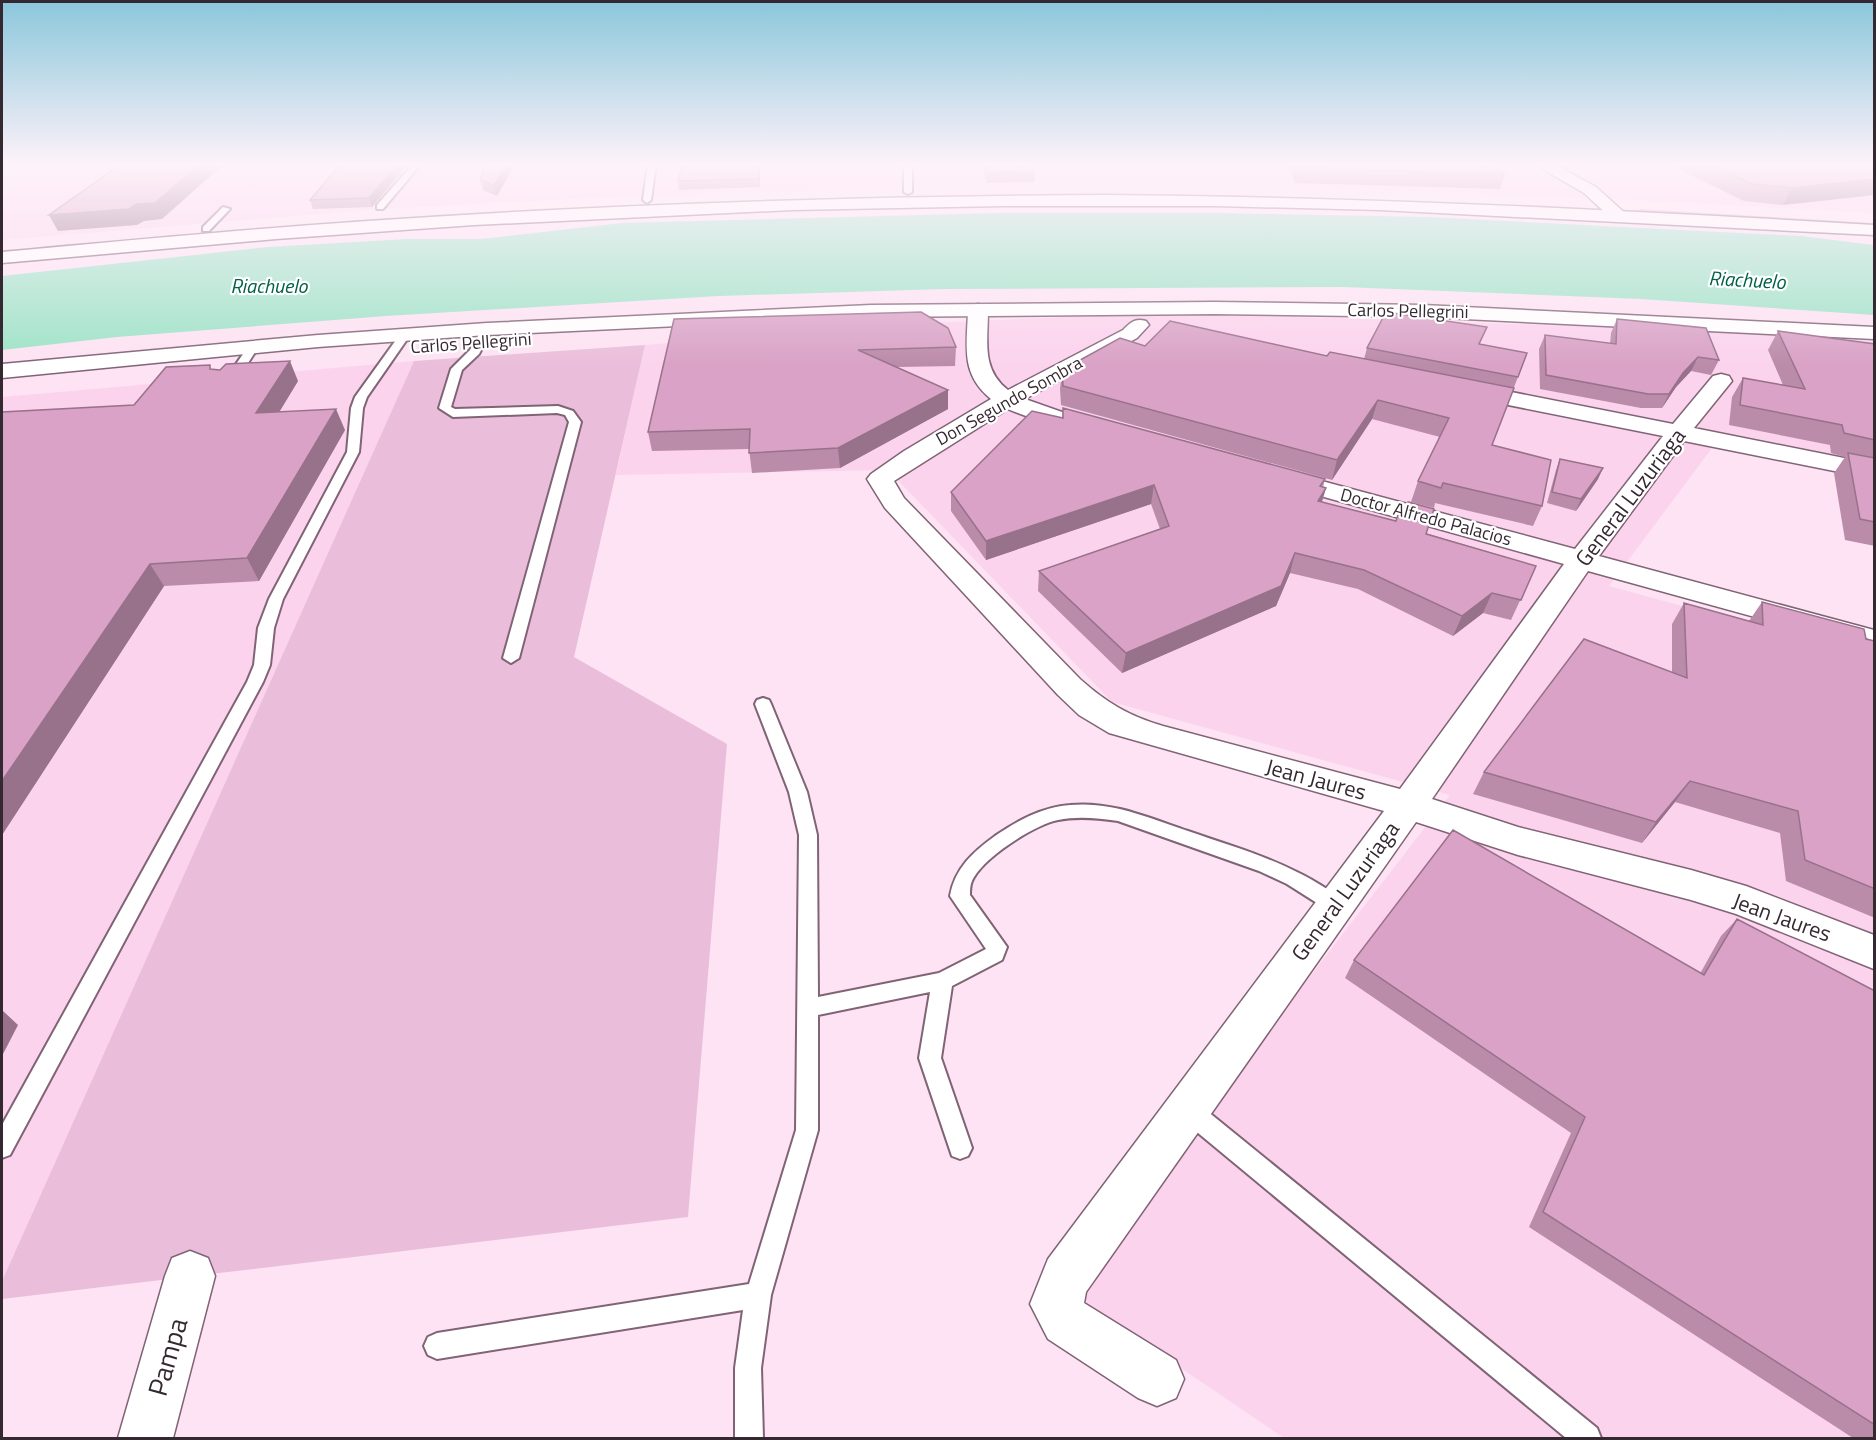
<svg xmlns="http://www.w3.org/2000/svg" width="1876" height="1440" font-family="'Titillium Web',sans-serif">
	<rect width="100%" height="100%" fill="#fde3f3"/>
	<path fill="#fbd3ed" d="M2,164H1874V213L1598,198L1274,186H943L650,195L382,209L2,240Z
		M1164,313L1671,329L1874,341V464L1721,436L1609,586L1874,658V1438H1284L1067,1291L1450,795L1112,702L888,470L616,475L645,345L904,324Z
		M414,361L2,1281V397Z"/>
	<path fill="#eabeda" d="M1642,209L1874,223V228L1647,214L1639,210Z
		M645,345L574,657L727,744L688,1217L2,1299V1281L414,361Z"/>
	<path fill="#9de3c7" d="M998,213H1222L1428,217L1801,236L1874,245V315L1641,299L1344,287L943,289L718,296L386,316L117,337L2,350V276L268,247L407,239H481L622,223Z"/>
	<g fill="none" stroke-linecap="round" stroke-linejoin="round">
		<g stroke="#806476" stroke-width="4">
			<path id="service" d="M413,164H421L383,209H377V205Z
				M648,164H656L651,200L647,203L643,200Z
				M904,164H912V192L908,194L904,192Z
				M223,207L230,209L209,231H203V227Z
				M487,326L492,329L479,354L462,370L451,407L455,409L558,406L573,411L581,422L519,658L511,663L503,658L569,422L565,415L557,413L453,417L439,408L451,369L470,350L482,329Z
				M405,332L410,335L367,397L363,408L359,452L283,599L274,628L270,665L263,682L10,1155L2,1158V1125L247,682L254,665L258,628L269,599L347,452L351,408L355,397L401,333Z
				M254,343L259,346L237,380L231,383L227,382L225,380L250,344Z
				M763,698L769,700L771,704L807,792L817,835L818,997L939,973L986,949L950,896C955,868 973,852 995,836C1017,821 1042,807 1070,805C1112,801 1149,818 1188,831C1225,844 1264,855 1299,873C1314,880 1328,890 1342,898L1345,904L1342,910L1335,912L1328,910L1287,884L1259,871L1118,821C1098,818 1077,816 1058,820C1034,825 982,858 972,881C970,885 970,890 970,895L1007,947L1002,960L952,986L941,1058L972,1148L968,1156L960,1159L952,1156L919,1058L930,992L818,1015V1130L771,1295L761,1368L763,1438H735V1368L743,1310L437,1359L428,1355L424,1346L428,1337L437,1333L749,1284L796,1130L799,835L789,792L755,704L757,700Z
				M1188,1099L1196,1102L1597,1428L1601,1438H1566L1180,1118L1177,1110L1180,1102Z"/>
		</g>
		<g stroke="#806476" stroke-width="3">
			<path id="minor" d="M978,304L985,306L988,310C988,341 981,369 1008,390L1123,330C1131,322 1135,318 1146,321L1149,325L1137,338L1025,399L1062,412L1111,424L1115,429L1111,434C1091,439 1029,418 1008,409L894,481L904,498L1080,679C1107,703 1129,716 1163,726L1400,789L1564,564L1274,483L1270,478L1274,473L1283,470L1292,473L1575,549L1663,436L1458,395L1455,390L1458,385L1466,383L1673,424L1713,376L1721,374L1729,376L1732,381L1694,428L1874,464V479L1684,441L1599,556L1874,630V650L1588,571L1432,799L1518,827L1691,870L1746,886L1874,935V969L1736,914L1691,900L1518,855L1416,822L1086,1292L1084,1303L1176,1360L1184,1379L1176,1398L1157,1406L1138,1398L1048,1339L1030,1304L1048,1259L1384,811L1109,733L1079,715L1058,695L885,508L867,479L871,474L904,451L991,399C960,374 967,346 968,310L971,306Z
				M190,1251L208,1258L215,1276L173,1438H118L165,1276L172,1258Z"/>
		</g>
		<g stroke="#806476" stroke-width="3">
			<path id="tertiary" d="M1534,164H1554L1596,187L1627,215L1624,219H1612L1584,193Z"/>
		</g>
		<g stroke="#806476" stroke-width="3">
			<path id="secondary" d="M1214,302L1423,305L1874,327V339L1423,317L1214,314L871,317L487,335L318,347L2,378V364L318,335L487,323L871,305Z"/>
		</g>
		<g stroke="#806476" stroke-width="3">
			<path id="primary" d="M1109,195C1365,197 1619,210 1874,225V235L1380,210L1215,206H1003L792,210L474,225L276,239L2,263V252C124,241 246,229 368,221C615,204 862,196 1109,195Z"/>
		</g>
		<use href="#service" fill="#fff" fill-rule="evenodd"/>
		<use href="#minor" fill="#fff" fill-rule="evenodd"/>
		<use href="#tertiary" fill="#fff" fill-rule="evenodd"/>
		<use href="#secondary" fill="#fff" fill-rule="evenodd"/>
		<use href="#primary" fill="#fff" fill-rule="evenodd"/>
	</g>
	<path fill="#bb8baa" d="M341,164H408L372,207L313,209L310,200Z
		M486,164H515L497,196L483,190L480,179Z
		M760,164V187L679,190L678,181Z
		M981,164H1032L1035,171L1034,182L987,183Z
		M1286,164H1486L1505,174L1500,189L1295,183L1290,167Z
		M1668,164H1875L1783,205L1744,201Z
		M674,319L956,347L955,366L897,367L948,409L840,468L752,473L749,449L652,451L648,432Z
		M1617,319L1719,360L1711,375L1691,371L1676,387L1662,408H1641L1540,389L1539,349L1545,335L1610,344L1611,333Z
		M1778,331L1875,344V546L1845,540L1834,473L1845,457L1831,453L1830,445L1729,425L1732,397L1743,378L1783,385L1768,350Z
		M1480,344L1527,353L1492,445L1542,506L1533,526L1435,503L1434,508L1411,502L1418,481L1440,437L1372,419L1332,480L1061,405L1060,389L1062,370L1145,346L1327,356L1364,359L1367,348Z
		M212,369L298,381L279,412L345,430L259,581L164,586L2,835Z
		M1063,408L1325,479L1323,487L1326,488L1322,502L1536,566L1511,620L1483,613L1453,636L1358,589L1290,573L1276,606L1122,673L1038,591L1039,571L1160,529L1151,504L986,560L951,511V492L1062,418Z
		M1560,459L1603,468L1598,479L1576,511L1547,503L1556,470Z
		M1762,602L1875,641V918L1786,881L1780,833L1675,802L1642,843L1473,794L1484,772L1672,673V624L1684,603L1749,621Z
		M1737,919L1875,991V1438H1853L1529,1227L1571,1133L1345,978L1354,960L1701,972L1721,936Z"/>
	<path fill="#98718b" d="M200,164H224L162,219L144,221L137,225L58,231L49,215L136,204Z
		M398,164H408L372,207L369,198Z
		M506,164H515L497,196L494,186Z
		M759,164H760V187L759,179Z
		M1875,179V195L1783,205L1792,188Z
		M1698,357L1691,371L1676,387L1662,408L1669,394L1683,373Z
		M290,361L298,381L266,434L256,413Z
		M948,390V409L840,468L838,448Z
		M1378,400L1372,419L1332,480L1337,460Z
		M336,409L345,430L259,581L247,558Z
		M1603,468L1598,479L1576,511L1581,499Z
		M1154,485L1151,504L986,560V541Z
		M1326,488L1320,507L1318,501Z
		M1295,553L1290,573L1276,606L1122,673L1126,653Z
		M150,564L164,586L2,835V781Z
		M1492,593L1483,613L1453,636L1462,616Z
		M1690,781L1675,802L1642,843L1656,822Z
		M2,1010L18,1025L2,1056Z"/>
	<path fill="#d9a2c6" stroke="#98718b" stroke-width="1.5" d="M121,164H200L155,203L136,204L129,209L49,215Z
		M341,164H398L369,198L310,200Z
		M486,164H506L494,186L480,179Z
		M682,164H759V179L678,181Z
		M985,164H1032L1035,171L987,172Z
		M1297,164H1486L1505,174L1298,168Z
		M1709,164H1875V179L1792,188L1752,184Z
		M921,312L948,328L956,347L858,350L948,390L838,448L749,453L750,429L648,432L674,319Z
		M1386,312L1487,327L1479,344L1527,353L1518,377L1367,348Z
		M1617,319L1706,328L1719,360L1698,357L1683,373L1669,394H1648L1546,375L1545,335L1616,344Z
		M1170,321L1327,356L1330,352L1514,388L1492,445L1551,460L1542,506L1443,483L1441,488L1418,481L1449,418L1378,400L1337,460L1063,386L1062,370L1120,338L1145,346Z
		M1778,331L1875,344V440L1844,433L1842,425L1740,405L1743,378L1805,389Z
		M290,361L256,413L336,409L247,558L150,564L2,781V412L134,405L166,367L210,365V369L220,370L226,364Z
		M1063,408L1325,479L1320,486L1326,488L1318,501L1396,521L1400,509L1404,510L1408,502L1434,509L1426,534L1536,566L1521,600L1492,593L1462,616L1364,570L1295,553L1281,586L1126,653L1039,571L1169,526L1154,485L986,541L951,492L1032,411L1063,418Z
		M1848,453L1875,458V522L1860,519Z
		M1560,459L1603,468L1581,499L1552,492Z
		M1762,602L1864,629L1866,639L1875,641V889L1805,860L1798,811L1690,781L1656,822L1484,772L1584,639L1687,678L1684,603L1763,625Z
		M1453,830L1704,975L1737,919L1875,991V1425L1543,1212L1585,1117L1354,960Z"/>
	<linearGradient id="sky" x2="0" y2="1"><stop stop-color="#8ac7db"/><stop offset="0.45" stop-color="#fef2fa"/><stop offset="1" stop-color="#fef2fa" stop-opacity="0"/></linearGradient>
	<rect width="1876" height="366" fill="url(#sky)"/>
	<g text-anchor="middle" stroke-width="4.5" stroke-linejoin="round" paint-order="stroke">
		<g font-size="18" fill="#352931" stroke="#fff">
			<text transform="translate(1408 311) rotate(1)" y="6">Carlos Pellegrini</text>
			<text transform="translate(471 343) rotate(-4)" y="6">Carlos Pellegrini</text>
			<text transform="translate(1009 401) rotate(-29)" y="6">Don Segundo Sombra</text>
			<text transform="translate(1426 517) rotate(15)" y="6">Doctor Alfredo Palacios</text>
		</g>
		<g font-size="20" font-style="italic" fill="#006147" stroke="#fff">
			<text transform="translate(1747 280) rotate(3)" y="7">Riachuelo</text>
			<text x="269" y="293">Riachuelo</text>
		</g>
		<g font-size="22" fill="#352931" stroke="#fff">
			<text transform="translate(1630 497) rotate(-53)" y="8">General Luzuriaga</text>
			<text transform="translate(1316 779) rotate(15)" y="8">Jean Jaures</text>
			<text transform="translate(1345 891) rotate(-54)" y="8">General Luzuriaga</text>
			<text transform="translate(1782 917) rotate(20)" y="8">Jean Jaures</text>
		</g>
		<g font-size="27" fill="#352931" stroke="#fff">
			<text transform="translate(168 1357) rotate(-74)" y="9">Pampa</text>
		</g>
	</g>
	<rect width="1876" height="1440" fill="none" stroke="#352931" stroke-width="6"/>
</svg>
